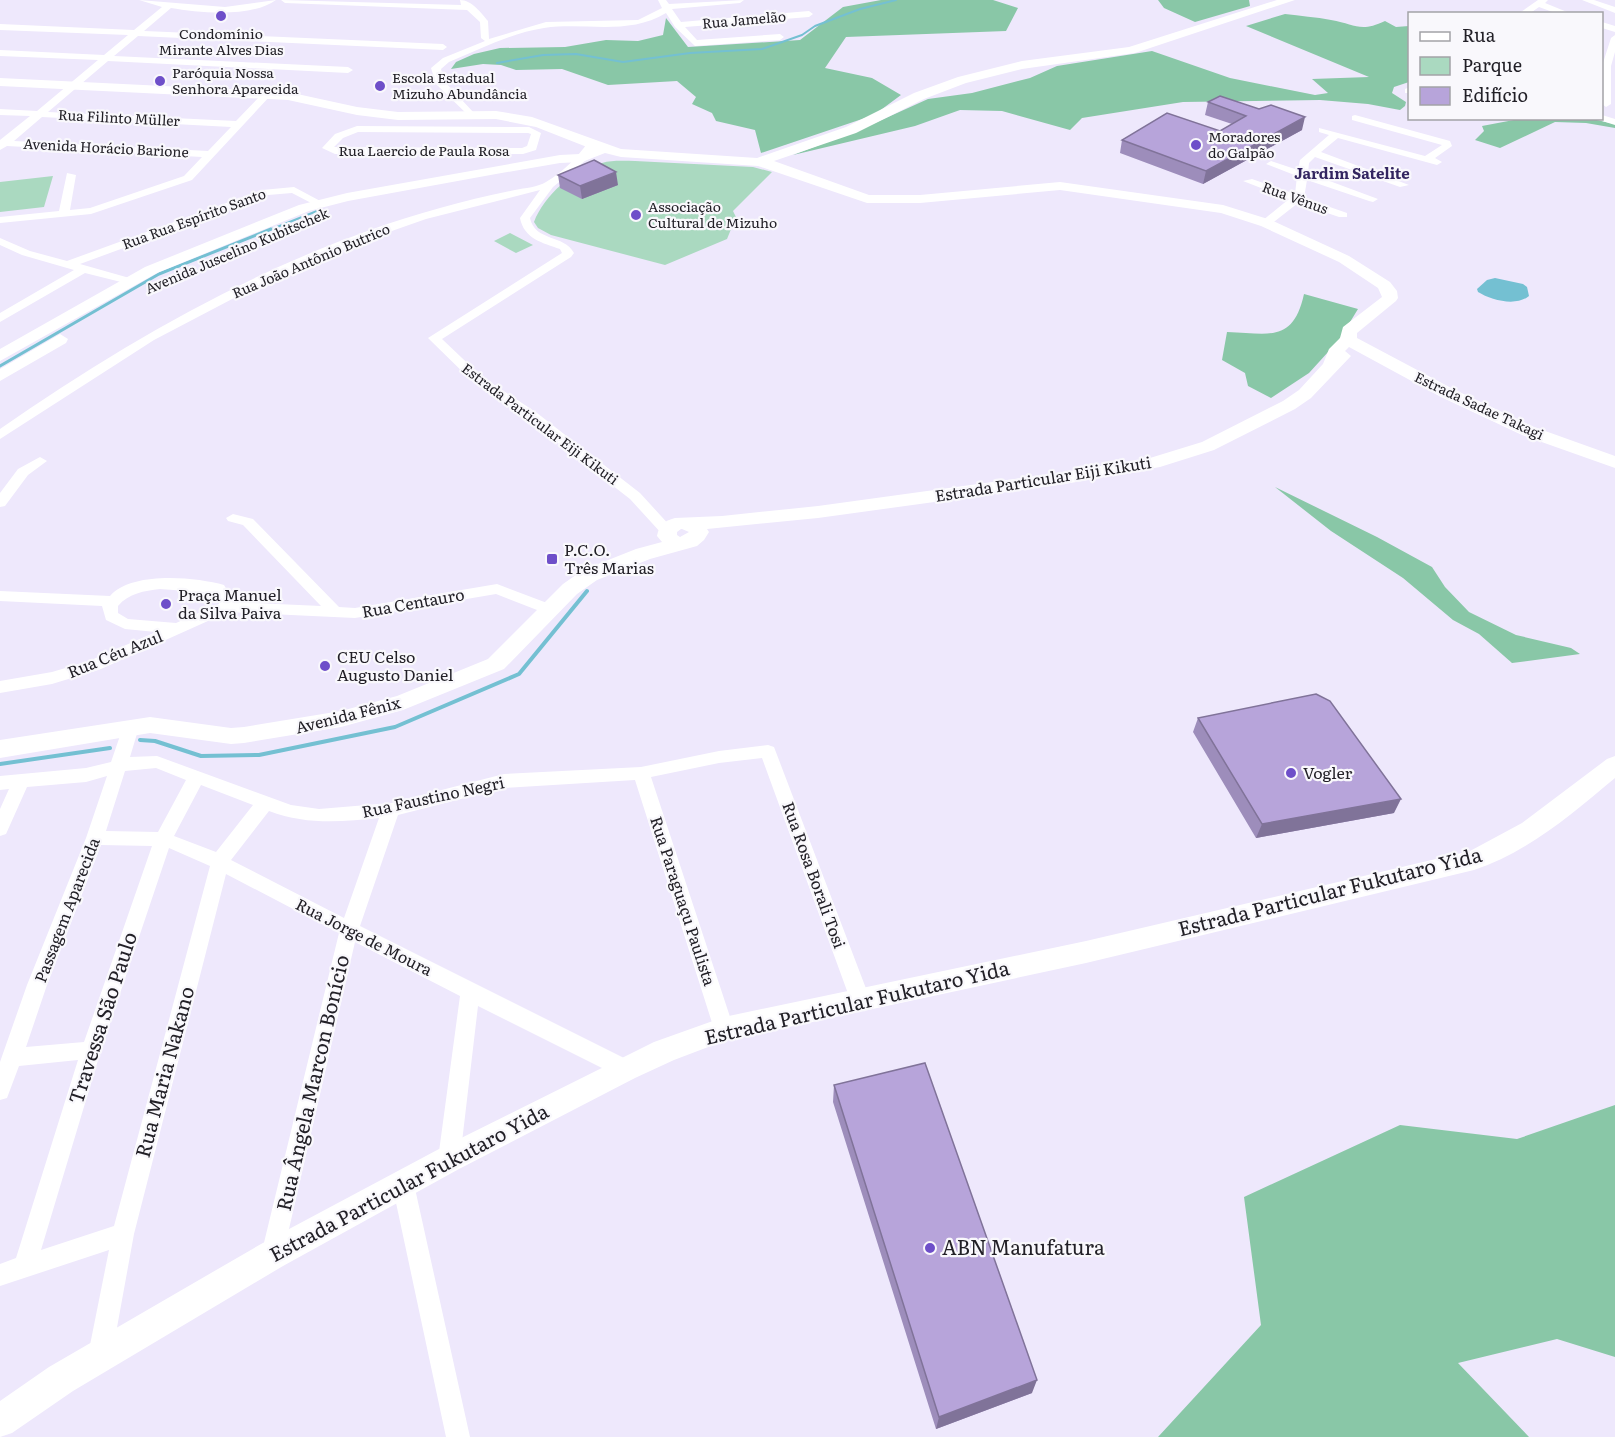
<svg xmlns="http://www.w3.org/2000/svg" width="1615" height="1437" font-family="Literata,serif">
	<rect width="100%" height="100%" fill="#eee8fc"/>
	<path fill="#aad9c0" d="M635,161L753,167L772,172L733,211L736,217L727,239L665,265L551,235L538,228L534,222C544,196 574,168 602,163C612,160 624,161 635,161Z
		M53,176L44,207L0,212V182Z
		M510,233L533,245L516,253L494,241Z"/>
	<path fill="#89c7a7" d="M881,0H993L1018,8L1006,31L846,37L825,68L872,78L901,95L874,115L761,153L755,130L716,121L712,113L692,104L696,97L677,81L608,85L562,69L516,70L501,65L483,64L451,69L456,62L474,54L500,48L565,47L606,40L638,41L663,35L666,18L688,47L800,40L843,7Z
		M1158,0H1249L1250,6L1195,22L1164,8Z
		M1285,14C1300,16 1316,17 1331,20C1355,24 1360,33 1385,21L1396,27L1409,26V82L1394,87L1392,93L1406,102L1405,106L1400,110L1368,104L1320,100L1183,102L1082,118L1070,130L1002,111L960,110L915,126L793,155L866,127L928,99L972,93L1030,78L1057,66L1152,51L1230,78L1315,95L1328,93L1312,79L1369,77L1246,26Z
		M1519,119H1592L1615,124V128L1586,123L1555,122L1500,148L1475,140L1484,131L1482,126Z
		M1304,294L1358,309L1339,340L1309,373L1271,398L1248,386L1245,373L1222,360L1227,332C1268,333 1293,344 1304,294Z
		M1275,487L1377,537L1432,567L1445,587L1469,612L1516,635L1571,648L1580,654L1512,663L1479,634L1453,620L1403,578L1331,531Z
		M1615,1105V1357L1557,1339L1458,1363L1529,1437H1158L1261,1325L1244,1197L1400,1125L1517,1139Z"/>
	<path fill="#74c0d2" d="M1495,278L1523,284L1527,287L1529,296C1516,307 1491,300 1478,292L1477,289L1487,280Z"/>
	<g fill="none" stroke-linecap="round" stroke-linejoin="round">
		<path stroke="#74c0d2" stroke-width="2" d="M497,63L543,55L576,54L623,62L690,53L762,49L802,35L815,26L860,9L896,0
			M267,231L317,211"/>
		<path stroke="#74c0d2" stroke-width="3" d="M0,366L159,274L271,229"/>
		<path stroke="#74c0d2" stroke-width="4" d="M140,740L155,741L201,756L259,755L395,727L519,674L587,591
			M0,764L110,748"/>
		<path fill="#fff" fill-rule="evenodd" d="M139,0L225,7L276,0C251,18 200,13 171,8L144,31L443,44L447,47L443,50L138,36L114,56L348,67L353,70L348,73L108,61L48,112L236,121L263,93L271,95L192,180L91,214L0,223V217L59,211L67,173L76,175L70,210L90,208L184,176L202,157L7,146L0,150V140L30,116L0,115V109L37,111L98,60L0,56V50L104,55L128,35L0,30V24L134,30L162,7ZM42,117L231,127L208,151L14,141Z
			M281,0L461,5L460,0C472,0 481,13 488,21L489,39L546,22L638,20L662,8L658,0H666L669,4L744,0L740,3L672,9L681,22L809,11L813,14L809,17L685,27L697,40L780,34L784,37L780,40L695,46L675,27L666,13C628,36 586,22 544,28C511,33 480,49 449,62L441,69L444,81L475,114L470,117L436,84L431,68L443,58L485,41L481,38L480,22L467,10L285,3Z
			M1538,0H1548L1545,3L1572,14H1558L1539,7L1529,14H1518Z
			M1582,0H1594L1615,7V13Z
			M1602,22L1615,26V32L1602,28Z
			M1615,35V52L1611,66V104L1606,107L1602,104V66L1611,38Z
			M1410,87V93H1405V89Z
			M1355,115L1450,141L1452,146L1435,158L1442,162L1437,165L1338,138L1321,152L1409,185L1400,187L1315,157L1309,163L1308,173L1378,199L1373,202L1369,201L1307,180L1304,198L1347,213V217H1339L1298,203L1270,225H1262V221L1289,199L1243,181L1252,179L1295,194L1297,176L1266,164L1271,161L1298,170L1300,160L1329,135L1319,132V128L1425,156L1442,145L1352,120V116Z
			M1602,115L1615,119V125L1599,120Z
			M357,126L529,127L541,133L536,150L523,154H335L322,148L335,134ZM358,132L528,133L531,134L527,146L522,148L334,147L343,138Z
			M592,141L597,144L586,160L553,187L530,218C535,242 564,234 574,253L571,257L442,339L481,376L537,413L640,493L672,528L674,531L672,534H662L630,499L527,419L473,382L428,338L562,253L560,249C543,243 524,239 520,218L540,190L426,219L369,239L259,285L154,340L0,439V429C135,335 281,252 440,208C465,201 490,195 515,190C525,188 538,187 546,182C562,173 578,157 588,142Z
			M294,187L324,203L323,205H315L292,193L268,195L80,264L133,279V283L129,284L85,273L0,322V313L74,270L22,255L0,245V238L30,251L67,261L262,190Z
			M40,457L47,461L28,475L5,506L0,507V493L18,469Z
			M233,514L253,519L339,607L355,608L497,584L555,606L558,610L550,615L496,594L355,618L228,612L101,669L52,684L0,693V681L52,672L89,661L156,632L125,629L106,620L102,606L0,601V591L110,596C132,571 195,577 224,585L234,602L321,606L243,525L228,521L226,518ZM160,589L214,593L219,600V604L176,623L128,619L118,613V606C129,593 144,591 160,589Z
			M131,721L137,723L139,727L130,757L157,756L291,805L319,809L391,803L504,774L641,767L719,751L768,745L774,747L870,999L867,1005L860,1008L853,1005L850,999L762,758L719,763L651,777L734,1029L731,1035L724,1038L717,1035L714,1029L635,780L504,788L398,815L360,926L632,1062L635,1069L632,1076L625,1078L618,1076L478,1006L460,1159L457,1166L449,1169L441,1166L438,1159L460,996L355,942L283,1255L280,1263L272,1266L264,1263L261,1255L339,933L226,874L134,1234L112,1355L108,1363L100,1367L92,1363L88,1355L109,1250L0,1286V1264L16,1258L78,1060L19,1066L7,1098L0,1100V1062L27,985L86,838L107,776L86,782L27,787L6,834L0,836V809L9,789L0,790V776L86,768L111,762L123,727L125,723ZM156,768L186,780L158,832L106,831L125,771ZM201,785L253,805L216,852L174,836ZM269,811C306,825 341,822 379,818L344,918L231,860ZM101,845L152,846L84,1042L26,1047L47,985ZM169,848L210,866L114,1226L41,1250L101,1050Z
			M403,1174L411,1177L414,1184L470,1437H446L392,1184L395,1177Z"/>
		<path fill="#fff" fill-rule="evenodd" d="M1277,0H1295L1135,53L1022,69L966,83L924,99L856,133L774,161L869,195H920L1060,182L1223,205L1271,220L1349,256L1390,282L1397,291L1398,298L1396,301L1357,333V338L1453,389L1534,427L1615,456V468L1522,435L1441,397L1349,347L1345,351L1351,356L1311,398L1295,409L1214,450L1160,467L1065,484L818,518L707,529L709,532L704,540L697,546L650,559L597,580L577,594L504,669L403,710L341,727L244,743L231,744L150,733L0,758V740L150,717L231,728L244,727L341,711L397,696L488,659L563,584L583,570L636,549L662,542L657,536C659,525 664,521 675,518L722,516L818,506L1065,472L1150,458L1202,442L1283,401L1299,390L1323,364L1329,349L1340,338L1343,327L1382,297L1378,288L1339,262L1261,226L1221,213L1060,190L920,203H867L758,166L621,157L605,153L582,162L560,163L496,174L348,201L309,211L157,273L0,361V349L145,267L299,205L347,193L560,155L580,154L592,149L536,127L496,119L398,120L357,115L288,100L0,86V78L288,92L357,107L398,112L496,111L532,117L621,149L757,158L846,127L914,93L958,77L1022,61L1129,47ZM681,529H682L689,532L680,537L677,535V532Z
			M60,334L68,339L66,343L0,381V369Z
			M1615,756V778C1572,814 1528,852 1474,870L1086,963L724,1041L674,1060L635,1078L459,1169L283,1266L73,1391L12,1433L0,1437V1401L49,1367L261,1244L439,1149L654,1042L724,1017L1086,941L1470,851L1522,823L1607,759Z"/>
	</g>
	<path fill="#9d8dbb" d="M1208,102L1302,130L1203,184L1120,153L1122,140L1220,131L1232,124L1205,115Z
		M558,175L618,185L582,199L560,188Z
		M1198,718L1394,813L1256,838L1193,732Z
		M834,1085L1032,1393L936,1429L833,1102Z"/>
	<path fill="#807399" d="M1305,117L1302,130L1203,184L1206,171Z
		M616,172L618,185L582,199L580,186Z
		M1401,799L1394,813L1256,838L1262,824Z
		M1037,1380L1032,1393L936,1429L939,1417Z"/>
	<path fill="#b7a4da" stroke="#807399" stroke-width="1.5" d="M1220,96L1259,109L1271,105L1305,117L1206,171L1122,140L1167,113L1220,131L1246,116L1208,102Z
		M594,160L616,172L580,186L558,175Z
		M1316,694L1330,701L1401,799L1262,824L1198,718Z
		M925,1063L1037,1380L939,1417L834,1085Z"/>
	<g fill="#6e4fc9" stroke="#f9f8fc" stroke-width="2">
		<circle cx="221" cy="16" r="6"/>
		<circle cx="160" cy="81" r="6"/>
		<circle cx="380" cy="86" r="6"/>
		<circle cx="1196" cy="145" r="6"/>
		<circle cx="636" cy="215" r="6"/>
		<rect x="546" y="553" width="12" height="12" rx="3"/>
		<circle cx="166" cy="604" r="6"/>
		<circle cx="325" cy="666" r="6"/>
		<circle cx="1291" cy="773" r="6"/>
		<circle cx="930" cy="1248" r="6"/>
	</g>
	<g text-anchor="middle" stroke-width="4.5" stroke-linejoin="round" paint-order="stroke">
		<g font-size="14" fill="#222027" stroke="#f9f8fc">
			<text transform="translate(744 20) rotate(-5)" y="5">Rua Jamelão</text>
			<text transform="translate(119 118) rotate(3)" y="5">Rua Filinto Müller</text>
			<text transform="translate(106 148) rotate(3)" y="5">Avenida Horácio Barione</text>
			<text x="424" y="156">Rua Laercio de Paula Rosa</text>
			<text transform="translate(1295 198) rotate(20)" y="5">Rua Vênus</text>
			<text transform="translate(194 219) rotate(-20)" y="5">Rua Rua Espírito Santo</text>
			<text transform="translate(237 251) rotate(-23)" y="5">Avenida Juscelino Kubitschek</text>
			<text transform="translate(311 261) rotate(-23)" y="5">Rua João Antônio Butrico</text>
			<text transform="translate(1479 406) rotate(25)" y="5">Estrada Sadae Takagi</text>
			<text transform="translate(540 424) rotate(37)" y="5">Estrada Particular Eiji Kikuti</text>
		</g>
		<g font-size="14" fill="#222027" stroke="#f9f8fc" text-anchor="start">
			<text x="221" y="39" text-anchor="middle">Condomínio<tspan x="221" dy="16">Mirante Alves Dias</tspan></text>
			<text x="172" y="78">Paróquia Nossa<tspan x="172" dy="16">Senhora Aparecida</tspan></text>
			<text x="392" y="83">Escola Estadual<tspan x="392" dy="16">Mizuho Abundância</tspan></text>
			<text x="1208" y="142">Moradores<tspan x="1208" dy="16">do Galpão</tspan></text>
			<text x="648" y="212">Associação<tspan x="648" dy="16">Cultural de Mizuho</tspan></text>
		</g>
		<g font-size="15" font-weight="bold" fill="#332560" stroke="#f9f8fc">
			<text x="1352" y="179">Jardim Satelite</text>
		</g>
		<g font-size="16" fill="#222027" stroke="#f9f8fc">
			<text transform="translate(1043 479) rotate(-9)" y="6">Estrada Particular Eiji Kikuti</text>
			<text transform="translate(413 603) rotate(-10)" y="6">Rua Centauro</text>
			<text transform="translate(115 654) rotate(-22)" y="6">Rua Céu Azul</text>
			<text transform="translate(348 715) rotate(-14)" y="6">Avenida Fênix</text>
			<text transform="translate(433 797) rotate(-12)" y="6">Rua Faustino Negri</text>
			<text transform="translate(814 875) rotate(70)" y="6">Rua Rosa Borali Tosi</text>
			<text transform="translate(683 901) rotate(72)" y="6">Rua Paraguaçu Paulista</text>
			<text transform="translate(67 910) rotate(-69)" y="6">Passagem Aparecida</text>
			<text transform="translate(364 937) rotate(27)" y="6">Rua Jorge de Moura</text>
		</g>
		<g font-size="16" fill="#222027" stroke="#f9f8fc" text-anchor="start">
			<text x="564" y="556">P.C.O.<tspan x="564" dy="18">Três Marias</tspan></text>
			<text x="178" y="601">Praça Manuel<tspan x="178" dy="18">da Silva Paiva</tspan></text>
			<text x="337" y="663">CEU Celso<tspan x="337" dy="18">Augusto Daniel</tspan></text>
			<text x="1303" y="779">Vogler</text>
		</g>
		<g font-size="20" fill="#222027" stroke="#f9f8fc">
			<text transform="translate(1330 892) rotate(-14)" y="7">Estrada Particular Fukutaro Yida</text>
			<text transform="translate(857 1003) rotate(-13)" y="7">Estrada Particular Fukutaro Yida</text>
			<text transform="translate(103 1018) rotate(-72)" y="7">Travessa São Paulo</text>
			<text transform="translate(165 1072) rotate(-75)" y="7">Rua Maria Nakano</text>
			<text transform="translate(313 1083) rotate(-77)" y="7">Rua Ângela Marcon Bonício</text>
			<text transform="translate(409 1183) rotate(-28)" y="7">Estrada Particular Fukutaro Yida</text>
		</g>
		<g font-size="20" fill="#222027" stroke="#f9f8fc" text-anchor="start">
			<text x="942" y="1255">ABN Manufatura</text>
		</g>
	</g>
	<rect x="1408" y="12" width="195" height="108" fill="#f9f8fc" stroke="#a3a2a7" stroke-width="1.5"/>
	<rect x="1420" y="32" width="30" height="9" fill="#ffffff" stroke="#a3a2a7" stroke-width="1.5"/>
	<text x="1462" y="42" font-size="18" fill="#222027">Rua</text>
	<rect x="1420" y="57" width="30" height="18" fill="#aad9c0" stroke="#a3a2a7" stroke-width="1.5"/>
	<text x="1462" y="72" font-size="18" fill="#222027">Parque</text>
	<rect x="1420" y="87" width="30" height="18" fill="#b7a4da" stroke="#a3a2a7" stroke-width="1.5"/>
	<text x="1462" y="102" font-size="18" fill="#222027">Edifício</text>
</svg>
